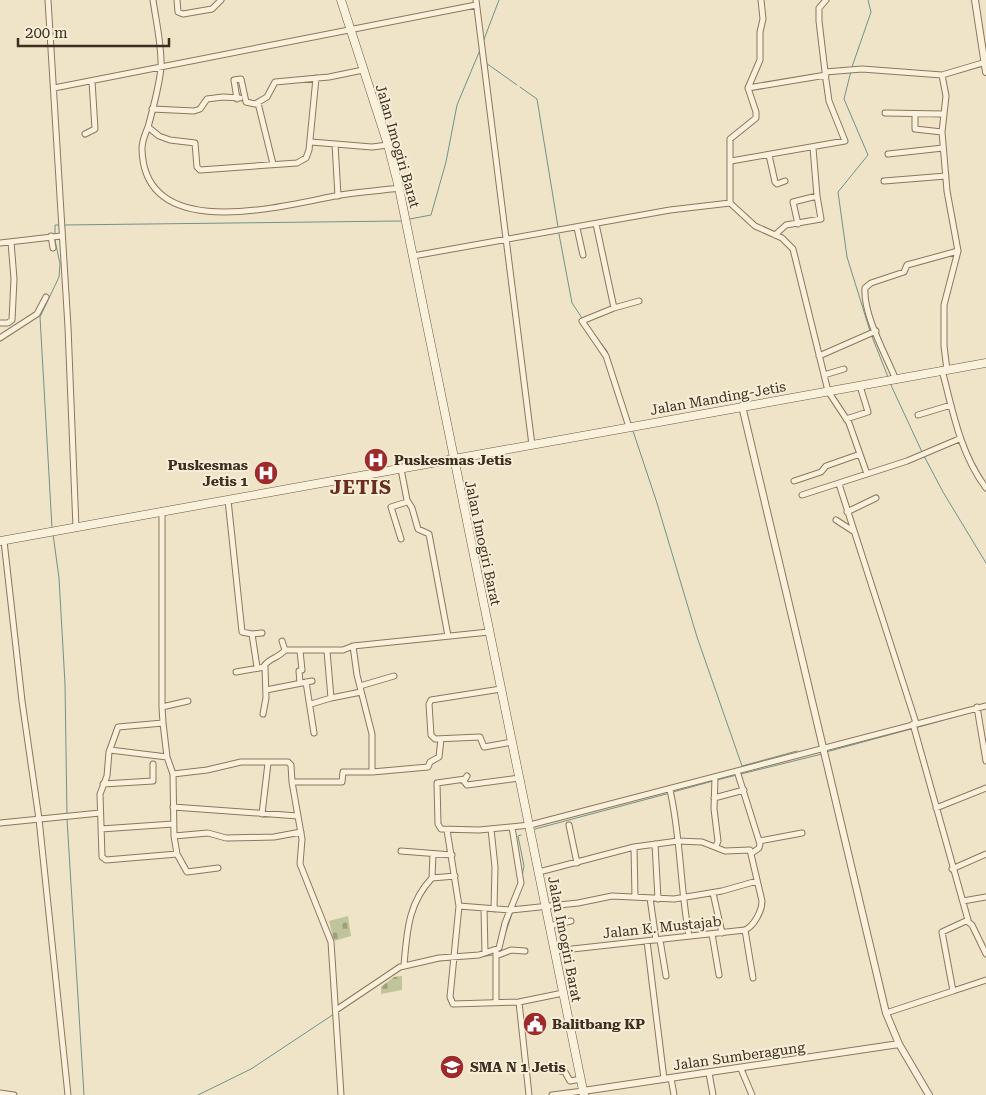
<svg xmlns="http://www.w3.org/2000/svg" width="986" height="1095" font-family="'Roboto Serif',serif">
	<defs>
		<pattern id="cemetery-stones" width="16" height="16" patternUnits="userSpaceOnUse" patternTransform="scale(1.25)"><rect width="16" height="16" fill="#bfc49a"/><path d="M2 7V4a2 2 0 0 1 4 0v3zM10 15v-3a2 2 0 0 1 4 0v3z" fill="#9ca07d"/></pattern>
	</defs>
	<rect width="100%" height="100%" fill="#f0e4c8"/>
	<path fill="url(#cemetery-stones)" d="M348,916L351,936L334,941L329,921Z
		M402,976V990L381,994V987L394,977Z"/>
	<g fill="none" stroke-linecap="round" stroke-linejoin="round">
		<path stroke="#6f938a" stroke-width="1" d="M483,42L499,0
			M486,63L517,85
			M852,67L871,12L868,0
			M851,71L844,99L868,155L838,192L847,257L870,331
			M520,87L537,99L558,227
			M410,219L431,215L446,162L457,105L480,50
			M63,225L401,221
			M559,234L572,303L582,318
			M55,236V225H59
			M594,334L607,351L610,361
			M871,334L888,377
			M890,383L922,452
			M633,431L657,503L697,637L742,766L797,751
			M924,456L943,492L986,563
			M52,528L40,317L59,277L60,264L55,240
			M53,534L59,578L65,684L67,815
			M915,728L976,711
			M826,752L911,729
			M741,774L822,754
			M717,780L737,775
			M673,792L713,781
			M67,819L84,1095
			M535,829L670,793
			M521,835L518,836L524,866L522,876
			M514,908L517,899
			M499,952L513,911
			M473,958L493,955
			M436,961L451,960
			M198,1095L251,1069L334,1014"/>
		<g stroke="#8d765c" stroke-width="7">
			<path id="minor" d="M48,0L68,327L76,528
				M153,0C156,21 162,46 161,68C159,86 153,109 148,127C145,135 142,140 142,149C144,243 278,207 335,196C356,192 378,191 399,188
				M177,0L178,12L183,14L212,9L221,0
				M476,0L532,445
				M761,0L763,19L760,32V60L748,88L756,112V118L730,139V203L755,226L782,238L793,249L828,391L849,423L867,474
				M825,72L862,69L942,75
				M54,88L476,5
				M748,88L826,75
				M237,99L234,80L241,79L246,102L255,104L267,97L275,82L329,77L363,70
				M258,103L273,164
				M152,109L194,111L200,109L207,99L223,97L240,98
				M885,113L944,114
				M915,114V129L942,132
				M148,127L159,136L170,140L195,143L197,167L200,170L297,163L306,158L309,150L316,78
				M85,134L95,129L92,81
				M311,142L372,147L388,145
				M335,144L338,196
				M888,154L943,148
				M769,155L775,182L777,184L785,181
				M731,161L845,141L829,101L826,80L819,21V8L826,0
				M884,181L946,176
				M596,224L614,308L582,321L606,356L629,427
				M798,224L793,202L817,196
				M577,228L583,255
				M775,235L786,225L821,219L817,196L813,148
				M51,236L53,248
				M0,243L61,236
				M413,256L670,210L730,203
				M614,308L639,301
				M0,323H8L12,320L14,279L11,242
				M0,338L37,314L46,297
				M819,356L876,331
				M942,370C953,412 960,453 986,488
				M947,370L944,346V305L958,251L947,191L942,132L946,96L942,75L986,62
				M824,375L844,369
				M896,380C886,355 863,315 865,288L871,283L904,272L907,265L958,251
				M918,415L951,405
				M846,419L868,412L860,386
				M401,469L407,500L412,508L418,529L429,534L448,636
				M794,481L821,472L826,466L860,454
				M839,484L916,723
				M802,495L907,461L959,439
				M228,500L242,632L252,634L257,667
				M162,511V707
				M847,512L876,498
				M836,520L853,531
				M401,539L391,507L407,502
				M4,541L22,701L39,819L68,1095
				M252,634L262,633
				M282,641L285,650
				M300,651L302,670
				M264,666C269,658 279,658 285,650H343L353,646L489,632
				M299,671L300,683
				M236,672L265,667L266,698L263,714
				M306,682L314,733
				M360,686L394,676
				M501,689L431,700L429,704L431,735L435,739L480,737L484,747L512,742
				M266,690L312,681
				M331,698L361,692
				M311,704L331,698L327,651
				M977,707L986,761
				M163,723L162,707L188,701
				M110,750L167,757
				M737,771L760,844L759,848L752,853
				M372,772L428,767L430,762L439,757L441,739
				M173,774L207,770L241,762H288L291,765L292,782L302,839L300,864L331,942L341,1095
				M467,776L465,779L437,783L438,824L441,829L479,830L530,825L986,706
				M715,777L714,809L718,841L716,846
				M463,780L467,785L520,778
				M292,782H342L343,772H372V734L357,675L353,646
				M103,784L153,781V764
				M670,790C681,838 680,887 689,936
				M714,798L744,790
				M173,807L298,816
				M936,808L986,788
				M262,814L268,763
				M0,823L100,813
				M569,825L577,863
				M101,829L173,824
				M491,829L495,867L494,909
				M447,830L459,906
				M174,836L208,833L226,838L274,837L301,832
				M759,841L802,833
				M655,844L658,899
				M634,847L635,897
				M401,851L452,855
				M177,854L106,860L102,857L100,794L107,776L109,752L118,727L163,723L167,757L173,774L174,836L177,854L187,872L218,868
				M952,869L986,854
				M539,872L634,847L678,841L702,842L725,851L750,850L762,901C762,911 754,926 745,930L554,951
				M432,878L455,876
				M713,893L722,933
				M650,898L656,940
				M963,901L986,897
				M484,908L485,953
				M967,921L972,925L986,954
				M549,926L571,921
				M745,930L753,978
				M712,934L719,975
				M660,940L666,976
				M647,941L664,1079
				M496,956L511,950L525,951
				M404,965C407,932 408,903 432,878L433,854
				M953,991L986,980
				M563,993L519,1002L453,1004L450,997L459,906L511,910L578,903L612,896L674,899L722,891L757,881
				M496,1002V951
				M519,1002L529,1095
				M336,1010L400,967L439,958L479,955L499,948L505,923L521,883L512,827
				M886,1013L953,991L942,932L968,920L913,724
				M538,1069L548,1068L565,1072L570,1081L581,1079
				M741,1069L752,1095
				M709,1073L713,1095
				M671,1078L674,1095
				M0,1093L14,1095
				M552,1095L583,1091"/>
		</g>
		<g stroke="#8d765c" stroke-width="8">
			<path id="tertiary" d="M975,0L986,72
				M742,406L886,1013L899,1044L929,1095
				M583,1091L899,1044"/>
		</g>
		<g stroke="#6f573f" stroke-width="9">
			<path id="secondary" d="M341,0L388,145L399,188L584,1095
				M0,541L986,363"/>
		</g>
		<use href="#minor" stroke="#faf1dc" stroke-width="5"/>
		<use href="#tertiary" stroke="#faf1dc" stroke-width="6"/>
		<use href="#secondary" stroke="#faf1dc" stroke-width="8"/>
	</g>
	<defs>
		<g id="hospital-disc" transform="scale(1.25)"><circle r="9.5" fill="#9e2a2b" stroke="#f7eed8"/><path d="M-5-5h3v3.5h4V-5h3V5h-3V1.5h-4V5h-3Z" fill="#fff"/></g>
		<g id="civic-disc" transform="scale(1.25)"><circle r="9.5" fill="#9e2a2b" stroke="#f7eed8"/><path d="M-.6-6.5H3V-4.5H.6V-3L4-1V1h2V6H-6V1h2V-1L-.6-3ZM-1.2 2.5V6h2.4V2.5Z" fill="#fff"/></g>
		<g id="school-disc" transform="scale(1.25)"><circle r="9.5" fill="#9e2a2b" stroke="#f7eed8"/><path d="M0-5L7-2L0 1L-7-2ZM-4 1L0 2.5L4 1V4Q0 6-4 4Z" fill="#fff"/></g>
	</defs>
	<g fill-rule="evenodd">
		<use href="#hospital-disc" x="376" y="460"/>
		<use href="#hospital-disc" x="266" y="473"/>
		<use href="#civic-disc" x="535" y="1024"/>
		<use href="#school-disc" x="452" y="1067"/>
	</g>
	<g text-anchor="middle" stroke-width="4" stroke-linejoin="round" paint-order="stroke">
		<g font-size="14" fill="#3d2e20" stroke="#f7eed8">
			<text transform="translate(398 146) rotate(74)" y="5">Jalan Imogiri Barat</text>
			<text transform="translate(718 398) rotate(-10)" y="5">Jalan Manding-Jetis</text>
			<text transform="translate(483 543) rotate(78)" y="5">Jalan Imogiri Barat</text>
			<text transform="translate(662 927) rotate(-6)" y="5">Jalan K. Mustajab</text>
			<text transform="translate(565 939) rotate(79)" y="5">Jalan Imogiri Barat</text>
			<text transform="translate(739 1056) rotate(-8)" y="5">Jalan Sumberagung</text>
		</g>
		<g font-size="14" font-weight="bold" fill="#3d2e20" stroke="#f7eed8" text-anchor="start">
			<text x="394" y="465">Puskesmas Jetis</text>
			<text x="248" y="470" text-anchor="end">Puskesmas<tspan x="248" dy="16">Jetis 1</tspan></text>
			<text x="552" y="1029">Balitbang KP</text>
			<text x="470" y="1072">SMA N 1 Jetis</text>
		</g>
		<g font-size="19" font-weight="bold" letter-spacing="1" fill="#6b2e1e" stroke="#f7eed8">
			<text x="361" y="494">JETIS</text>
		</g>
	</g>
	<path d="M18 38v8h151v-8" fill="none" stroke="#3d2e20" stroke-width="2.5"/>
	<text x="25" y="38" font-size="15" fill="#3d2e20" stroke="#f7eed8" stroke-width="4" paint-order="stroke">200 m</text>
</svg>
